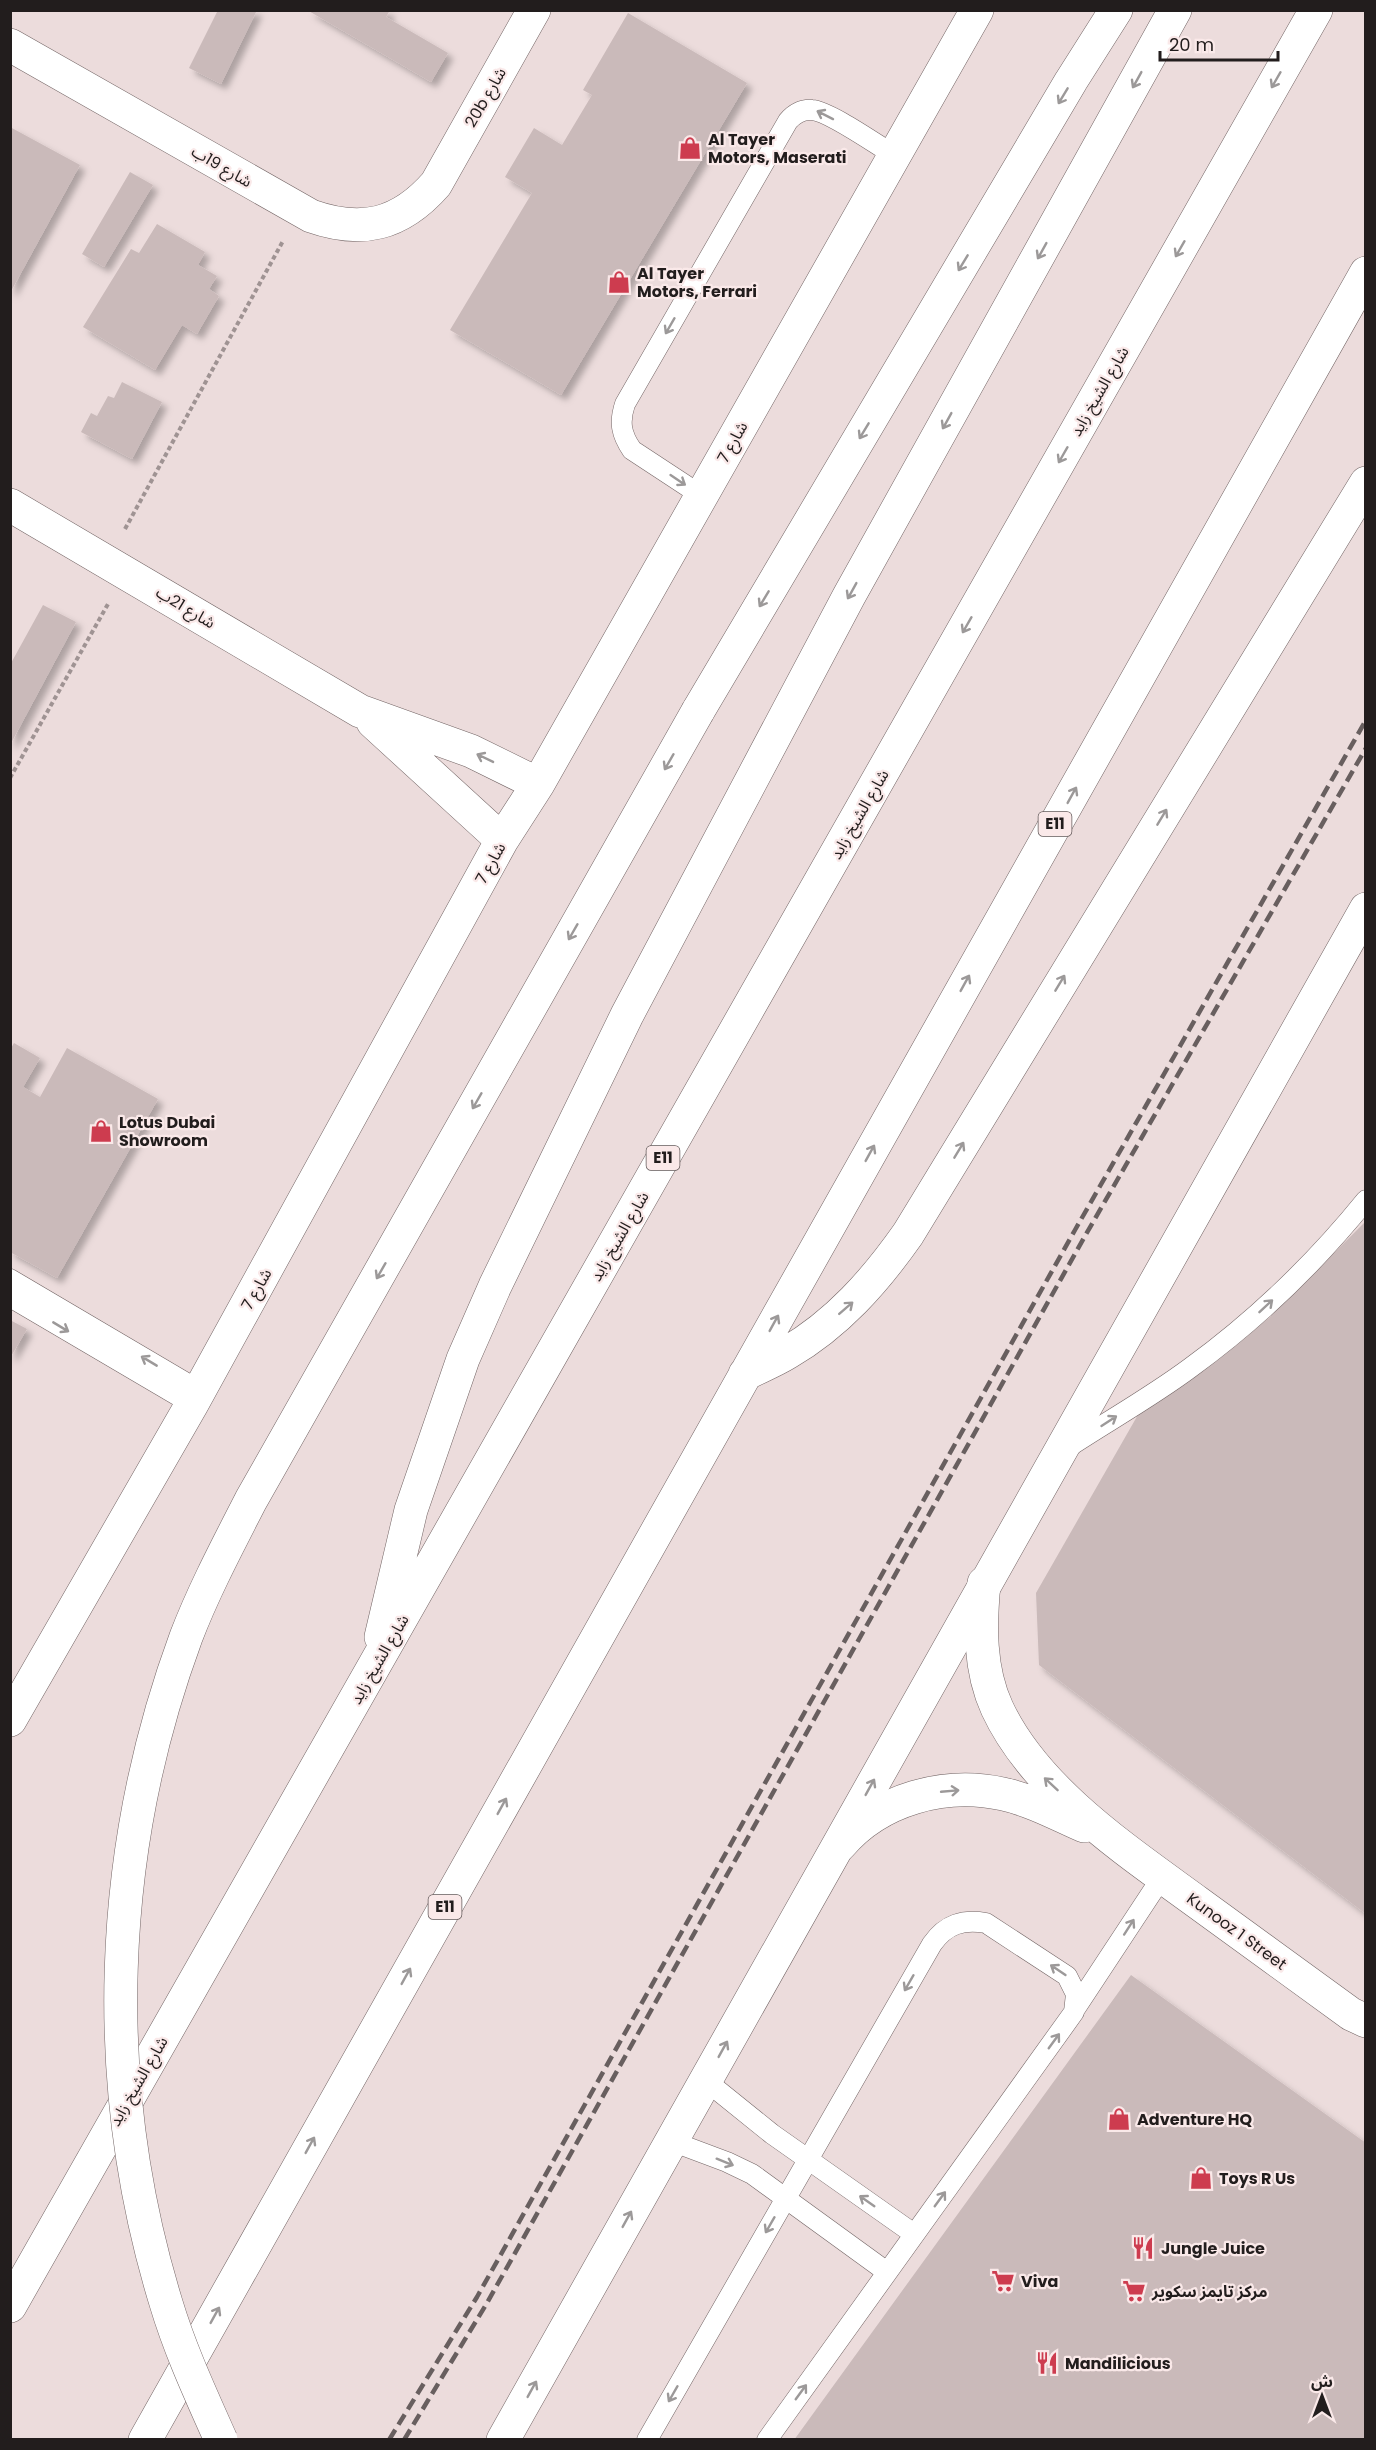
<svg xmlns="http://www.w3.org/2000/svg" width="1376" height="2450" font-family="Poppins,'Noto Sans Arabic',sans-serif">
	<defs>
		<filter id="shadow"><feDropShadow dx="5.5" dy="5.5" stdDeviation="3" flood-color="#0004"/></filter>
	</defs>
	<rect width="100%" height="100%" fill="#ecdcdc"/>
	<path fill="#cababa" filter="url(#shadow)" d="M218,10H257L221,84L189,68Z
		M307,10H390L386,17L448,53L431,82Z
		M628,13L747,83L561,395L450,330L532,193L505,177L534,128L562,145L592,95L583,90Z
		M10,127L80,165L10,293Z
		M130,172L153,185L104,267L82,254Z
		M157,224L205,252L198,265L217,276L209,289L219,296L197,334L182,325L155,370L83,327L131,249L139,253Z
		M122,382L162,402L132,459L81,432L91,413L97,416L108,396L114,398Z
		M43,605L76,622L10,745V665Z
		M14,1043L40,1058L23,1087L40,1097L67,1048L158,1099L57,1278L10,1252V1050Z
		M1366,1221V1914L1039,1665L1036,1593L1139,1413L1269,1318Z
		M10,1320L27,1329L10,1358Z
		M1131,1975L1366,2143V2440H794Z"/>
	<g fill="none" stroke-linecap="round" stroke-linejoin="round">
		<g stroke="#736565" stroke-width="21">
			<path id="lane" d="M702,496L632,450C621,434 619,422 625,404L788,121C795,113 802,109 812,110C829,111 877,145 894,155
				M10,1279L200,1391
				M10,1297L192,1404
				M1067,1448C1108,1421 1151,1397 1190,1368C1256,1320 1315,1263 1366,1200
				M1075,2009L1162,1877
				M705,2080L772,2134L914,2234
				M671,2141L727,2162L752,2174L887,2272
				M647,2440L932,1944C946,1924 963,1919 986,1923L1067,1976L1076,1994L1074,2012L767,2440"/>
		</g>
		<g stroke="#736565" stroke-width="34">
			<path id="street" d="M10,45L311,216C362,234 400,225 436,184L534,10
				M10,505L360,711L471,751L538,784
				M373,722L502,840
				M984,1583C980,1625 979,1669 997,1708C1035,1790 1126,1850 1197,1902C1248,1939 1300,1977 1351,2014L1366,2021
				M10,1720L192,1404L502,840L538,784L977,10
				M840,1845C879,1799 945,1781 1003,1794C1031,1800 1057,1814 1084,1826"/>
		</g>
		<g stroke="#736565" stroke-width="34">
			<path id="secondary" d="M503,2440L1366,909"/>
		</g>
		<g stroke="#736565" stroke-width="34">
			<path id="highway" d="M698,711L1071,81L1116,10
				M745,1374C759,1367 774,1361 787,1353C837,1324 875,1281 908,1234L1366,483
				M381,1637L411,1510L463,1359L495,1286L627,1015L849,596L1175,10
				M10,2306L1316,10
				M145,2440L1366,273"/>
		</g>
		<path stroke="#9f9393" stroke-width="4" stroke-dasharray="4.5 3" stroke-linecap="butt" d="M125,529L283,241
			M10,778L108,604"/>
		<use href="#lane" stroke="#fff" stroke-width="20"/>
		<use href="#street" stroke="#fff" stroke-width="33"/>
		<use href="#secondary" stroke="#fff" stroke-width="33"/>
		<use href="#highway" stroke="#fff" stroke-width="33"/>
		<path stroke="#685f5f" stroke-width="4.5" stroke-dasharray="12 6" stroke-linecap="butt" d="M389,2440L477,2297L1075,1230L1366,720
			M404,2440L487,2303L1085,1236L1366,748"/>
		<g stroke="#736565" stroke-width="34" stroke-linecap="butt">
			<path id="highway-bridge" d="M221,2440C201,2395 180,2350 166,2303C99,2085 107,1851 186,1637C204,1590 228,1545 251,1500L698,711"/>
		</g>
		<use href="#highway-bridge" stroke="#fff" stroke-width="33"/>
	</g>
	<defs><path id="oneway-shaft" d="M-6 0H5M1.5-3L5.5 0L1.5 3" fill="none" stroke-width="1.6" stroke-linecap="round" stroke-linejoin="round" transform="scale(1.5)"/></defs>
	<g stroke="#9c9999">
		<use href="#oneway-shaft" transform="translate(1137 80) rotate(119)"/>
		<use href="#oneway-shaft" transform="translate(1276 80) rotate(120)"/>
		<use href="#oneway-shaft" transform="translate(1063 96) rotate(121)"/>
		<use href="#oneway-shaft" transform="translate(825 115) rotate(-153)"/>
		<use href="#oneway-shaft" transform="translate(1180 249) rotate(120)"/>
		<use href="#oneway-shaft" transform="translate(1042 251) rotate(119)"/>
		<use href="#oneway-shaft" transform="translate(963 263) rotate(121)"/>
		<use href="#oneway-shaft" transform="translate(670 326) rotate(120)"/>
		<use href="#oneway-shaft" transform="translate(947 421) rotate(119)"/>
		<use href="#oneway-shaft" transform="translate(864 431) rotate(121)"/>
		<use href="#oneway-shaft" transform="translate(1063 455) rotate(120)"/>
		<use href="#oneway-shaft" transform="translate(678 480) rotate(34)"/>
		<use href="#oneway-shaft" transform="translate(852 591) rotate(119)"/>
		<use href="#oneway-shaft" transform="translate(764 599) rotate(121)"/>
		<use href="#oneway-shaft" transform="translate(967 625) rotate(120)"/>
		<use href="#oneway-shaft" transform="translate(485 758) rotate(-154)"/>
		<use href="#oneway-shaft" transform="translate(669 762) rotate(120)"/>
		<use href="#oneway-shaft" transform="translate(1072 795) rotate(-61)"/>
		<use href="#oneway-shaft" transform="translate(1162 817) rotate(-59)"/>
		<use href="#oneway-shaft" transform="translate(573 932) rotate(120)"/>
		<use href="#oneway-shaft" transform="translate(965 983) rotate(-61)"/>
		<use href="#oneway-shaft" transform="translate(1060 983) rotate(-59)"/>
		<use href="#oneway-shaft" transform="translate(477 1101) rotate(120)"/>
		<use href="#oneway-shaft" transform="translate(959 1150) rotate(-59)"/>
		<use href="#oneway-shaft" transform="translate(870 1153) rotate(-61)"/>
		<use href="#oneway-shaft" transform="translate(381 1271) rotate(120)"/>
		<use href="#oneway-shaft" transform="translate(1266 1306) rotate(-43)"/>
		<use href="#oneway-shaft" transform="translate(846 1308) rotate(-41)"/>
		<use href="#oneway-shaft" transform="translate(774 1323) rotate(-61)"/>
		<use href="#oneway-shaft" transform="translate(61 1327) rotate(31)"/>
		<use href="#oneway-shaft" transform="translate(149 1361) rotate(-149)"/>
		<use href="#oneway-shaft" transform="translate(1109 1421) rotate(-33)"/>
		<use href="#oneway-shaft" transform="translate(1051 1784) rotate(-137)"/>
		<use href="#oneway-shaft" transform="translate(870 1787) rotate(-61)"/>
		<use href="#oneway-shaft" transform="translate(950 1791) rotate(-5)"/>
		<use href="#oneway-shaft" transform="translate(502 1806) rotate(-61)"/>
		<use href="#oneway-shaft" transform="translate(1129 1927) rotate(-57)"/>
		<use href="#oneway-shaft" transform="translate(1058 1970) rotate(-146)"/>
		<use href="#oneway-shaft" transform="translate(406 1976) rotate(-61)"/>
		<use href="#oneway-shaft" transform="translate(909 1983) rotate(120)"/>
		<use href="#oneway-shaft" transform="translate(1054 2041) rotate(-54)"/>
		<use href="#oneway-shaft" transform="translate(723 2049) rotate(-61)"/>
		<use href="#oneway-shaft" transform="translate(310 2145) rotate(-61)"/>
		<use href="#oneway-shaft" transform="translate(725 2162) rotate(22)"/>
		<use href="#oneway-shaft" transform="translate(940 2199) rotate(-54)"/>
		<use href="#oneway-shaft" transform="translate(867 2201) rotate(-145)"/>
		<use href="#oneway-shaft" transform="translate(627 2219) rotate(-61)"/>
		<use href="#oneway-shaft" transform="translate(770 2225) rotate(120)"/>
		<use href="#oneway-shaft" transform="translate(215 2315) rotate(-61)"/>
		<use href="#oneway-shaft" transform="translate(532 2389) rotate(-61)"/>
		<use href="#oneway-shaft" transform="translate(801 2392) rotate(-54)"/>
		<use href="#oneway-shaft" transform="translate(673 2394) rotate(120)"/>
	</g>
	<defs>
		<g id="shop-bare" transform="scale(1.8)"><path d="M-5-2.5h2.3a2.7 3.5 0 0 1 5.4 0H5L5.5 6h-11ZM-1.5-2.5h3a1.5 2.3 0 0 0-3 0Z" fill="#cd3c4f" stroke="#fae9e9" stroke-width="2.5" paint-order="stroke"/></g>
		<g id="restaurant-bare" transform="scale(1.8)"><path d="M-5-6h1v4h1v-4h1v4h1v-4h1v5L-1.5 .5V6h-2V.5L-5-1ZM5-6V6H3V1.5H1.5Q1.5-4 5-6Z" fill="#cd3c4f" stroke="#fae9e9" stroke-width="2.5" paint-order="stroke"/></g>
		<g id="supermarket-bare" transform="scale(1.8)"><path d="M-6-5.5h2.5l.6 2H6L4.5 2H-2.5L-4.4-4H-6ZM-1.5 3.2a1.3 1.3 0 1 0 .1 0ZM3 3.2a1.3 1.3 0 1 0 .1 0Z" fill="#cd3c4f" stroke="#fae9e9" stroke-width="2.5" paint-order="stroke"/></g>
	</defs>
	<g fill-rule="evenodd">
		<use href="#shop-bare" x="690" y="148"/>
		<use href="#shop-bare" x="619" y="282"/>
		<use href="#shop-bare" x="101" y="1131"/>
		<use href="#shop-bare" x="1119" y="2119"/>
		<use href="#shop-bare" x="1201" y="2178"/>
		<use href="#restaurant-bare" x="1143" y="2248"/>
		<use href="#supermarket-bare" x="1003" y="2281"/>
		<use href="#supermarket-bare" x="1134" y="2291"/>
		<use href="#restaurant-bare" x="1047" y="2363"/>
	</g>
	<g text-anchor="middle" stroke-width="4.5" stroke-linejoin="round" paint-order="stroke">
		<g fill="#fae9e9" stroke="#635a5a" stroke-width="1.5">
			<rect x="1038.5" y="812" width="33" height="24" rx="4.5"/>
			<rect x="646.5" y="1146" width="33" height="24" rx="4.5"/>
			<rect x="428.5" y="1895" width="33" height="24" rx="4.5"/>
		</g>
		<g font-size="15" font-weight="bold" fill="#221d1d">
			<text x="1055" y="829">E11</text>
			<text x="663" y="1163">E11</text>
			<text x="445" y="1912">E11</text>
		</g>
		<g font-size="16" fill="#221d1d" stroke="#fae9e9">
			<text transform="translate(485 97) rotate(-60)" y="6">20b شارع</text>
			<text transform="translate(222 166) rotate(30)" y="6">شارع 19ب</text>
			<text transform="translate(1099 391) rotate(-60)" y="6">شارع الشيخ زايد</text>
			<text transform="translate(732 442) rotate(-61)" y="6">شارع 7</text>
			<text transform="translate(186 607) rotate(31)" y="6">شارع 21ب</text>
			<text transform="translate(859 814) rotate(-60)" y="6">شارع الشيخ زايد</text>
			<text transform="translate(490 863) rotate(-61)" y="6">شارع 7</text>
			<text transform="translate(619 1236) rotate(-60)" y="6">شارع الشيخ زايد</text>
			<text transform="translate(256 1289) rotate(-61)" y="6">شارع 7</text>
			<text transform="translate(379 1659) rotate(-60)" y="6">شارع الشيخ زايد</text>
			<text transform="translate(1237 1931) rotate(36)" y="6">Kunooz 1 Street</text>
			<text transform="translate(138 2081) rotate(-60)" y="6">شارع الشيخ زايد</text>
		</g>
		<g font-size="16" font-weight="bold" fill="#221d1d" stroke="#fae9e9" text-anchor="start">
			<text x="708" y="145">Al Tayer<tspan x="708" dy="18">Motors, Maserati</tspan></text>
			<text x="637" y="279">Al Tayer<tspan x="637" dy="18">Motors, Ferrari</tspan></text>
			<text x="119" y="1128">Lotus Dubai<tspan x="119" dy="18">Showroom</tspan></text>
			<text x="1137" y="2125">Adventure HQ</text>
			<text x="1219" y="2184">Toys R Us</text>
			<text x="1161" y="2254">Jungle Juice</text>
			<text x="1021" y="2287">Viva</text>
			<text x="1152" y="2297">مركز تايمز سكوير</text>
			<text x="1065" y="2369">Mandilicious</text>
		</g>
	</g>
	<rect width="1376" height="2450" fill="none" stroke="#221d1d" stroke-width="24"/>
	<g transform="translate(1322 2396)" stroke="#fae9e9" stroke-width="4.5" paint-order="stroke">
	<path d="M0-4.5L10 22L0 15L-10 22Z" fill="#221d1d"/>
	<text y="-9" font-size="16" font-weight="bold" text-anchor="middle" fill="#221d1d">ش</text>
	</g>
	<path d="M1160 51v9h118v-9" fill="none" stroke="#221d1d" stroke-width="3"/>
	<text x="1169" y="51" font-size="18" fill="#221d1d" stroke="#fae9e9" stroke-width="4.5" paint-order="stroke">20 m</text>
</svg>
